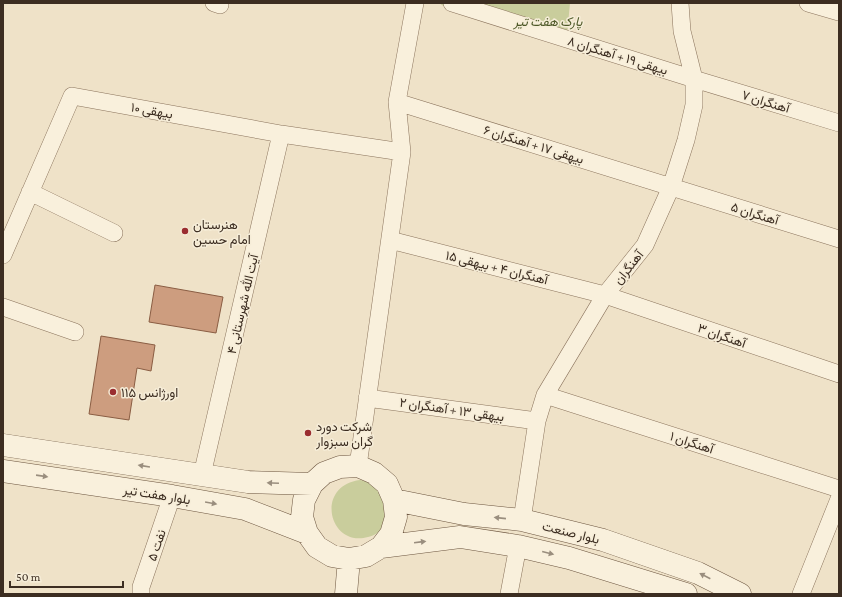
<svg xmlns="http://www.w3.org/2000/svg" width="842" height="597" font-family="'Crimson Pro',Vazirmatn,serif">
	<rect width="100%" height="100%" fill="#efe2c8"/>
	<path fill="#c9cd9c" d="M439,3H570L566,46L448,9Z
		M360,480L367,481L388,500C387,506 385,522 383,527C381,532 373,536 368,537C329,548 314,486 360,480Z"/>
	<path fill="#cd9d7f" stroke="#8a5d43" d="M155,285L223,297L216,333L149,322Z
		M101,336L155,345L151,371L137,368L129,420L89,414Z"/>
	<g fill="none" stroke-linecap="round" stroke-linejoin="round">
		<g stroke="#8b745d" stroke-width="18">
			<path id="minor" d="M214,3L220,5
				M452,3L694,79L839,123
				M808,3L839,12
				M397,102L839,239
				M30,192L114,233
				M390,240L605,295L839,374
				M3,255L72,96L281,134L402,152
				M3,307L75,332
				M545,395L839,489
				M367,398L537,421
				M358,466L402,152L397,102L415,3
				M202,475L281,134
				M522,520L537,421L545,395L605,295L645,245L671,187L686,140L694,105V79L682,31L680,3
				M141,594V587L172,496
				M509,594L518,546
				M801,594L839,499"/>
		</g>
		<g stroke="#6d5640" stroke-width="23">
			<path id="secondary" d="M3,445L248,482L312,484
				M3,471L172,496L245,509L307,533
				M394,500L464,514L522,520L603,540L698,573L740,594
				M381,547L391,534L396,517L394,500L387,484L374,473L358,466L340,467L324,473L312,484L304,500L302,517L307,533L317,547L332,556L349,559L366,556L381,547L460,537L518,546L569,558L686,594
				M346,594L349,559"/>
		</g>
		<use href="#minor" stroke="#f9f0dc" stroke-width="17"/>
		<use href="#secondary" stroke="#f9f0dc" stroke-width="22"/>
	</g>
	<defs><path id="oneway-solid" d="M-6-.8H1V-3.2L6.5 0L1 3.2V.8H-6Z"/></defs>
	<g fill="#9a8e7e">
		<use href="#oneway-solid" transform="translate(144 466) rotate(-171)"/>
		<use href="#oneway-solid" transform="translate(42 476) rotate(8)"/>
		<use href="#oneway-solid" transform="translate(273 483) rotate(-177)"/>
		<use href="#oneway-solid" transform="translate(211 503) rotate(10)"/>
		<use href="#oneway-solid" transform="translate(500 518) rotate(-174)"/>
		<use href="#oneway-solid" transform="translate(420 542) rotate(-7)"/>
		<use href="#oneway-solid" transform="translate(548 553) rotate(14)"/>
		<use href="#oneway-solid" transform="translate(705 576) rotate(-153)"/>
	</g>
	<g fill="#9a2d30" stroke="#f6edd8" stroke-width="1.5">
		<circle cx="185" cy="231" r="4"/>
		<circle cx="113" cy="392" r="4"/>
		<circle cx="308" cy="433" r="4"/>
	</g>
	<g text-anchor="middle" stroke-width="3" stroke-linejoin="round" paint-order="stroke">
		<g font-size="13" font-style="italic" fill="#4d5827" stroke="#f6edd8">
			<text x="548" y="26">پارک هفت تیر</text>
		</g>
		<g font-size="13" fill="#3c2d21" stroke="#f6edd8">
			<text transform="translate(618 55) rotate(17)" y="5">بیهقی ۱۹ + آهنگران ۸</text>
			<text transform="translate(766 101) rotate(17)" y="5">آهنگران ۷</text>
			<text transform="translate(152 110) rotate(10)" y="5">بیهقی ۱۰</text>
			<text transform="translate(534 144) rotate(17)" y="5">بیهقی ۱۷ + آهنگران ۶</text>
			<text transform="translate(755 213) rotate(17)" y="5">آهنگران ۵</text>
			<text transform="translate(497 267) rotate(14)" y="5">آهنگران ۴ + بیهقی ۱۵</text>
			<text transform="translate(628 267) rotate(-51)" y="5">آهنگران</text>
			<text transform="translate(242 304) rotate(-77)" y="5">آیت الله شهرستانی ۴</text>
			<text transform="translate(722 335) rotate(19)" y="5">آهنگران ۳</text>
			<text transform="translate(452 409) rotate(8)" y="5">بیهقی ۱۳ + آهنگران ۲</text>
			<text transform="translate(692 442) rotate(18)" y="5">آهنگران ۱</text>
			<text transform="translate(157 494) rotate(9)" y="5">بلوار هفت تیر</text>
			<text transform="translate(571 532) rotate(14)" y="5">بلوار صنعت</text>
			<text transform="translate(156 545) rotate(-71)" y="5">نفت ۵</text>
		</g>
		<g font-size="13" fill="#3c2d21" stroke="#f6edd8" text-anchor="start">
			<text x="193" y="229">هنرستان<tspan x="193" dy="15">امام حسین</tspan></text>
			<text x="121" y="397">اورژانس ۱۱۵</text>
			<text x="316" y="431">شرکت دورد<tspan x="316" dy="15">گران سبزوار</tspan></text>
		</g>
	</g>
	<rect width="842" height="597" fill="none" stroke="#3c2d21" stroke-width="8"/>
	<path d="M10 581v6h113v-6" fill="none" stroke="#3c2d21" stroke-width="2"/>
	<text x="16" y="581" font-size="12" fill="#3c2d21" stroke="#f6edd8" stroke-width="3" paint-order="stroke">50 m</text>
</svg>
